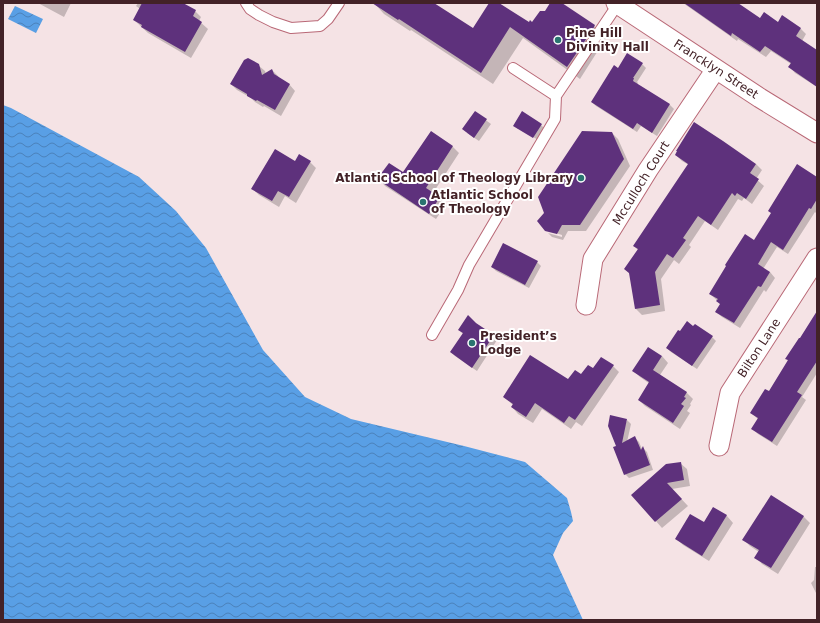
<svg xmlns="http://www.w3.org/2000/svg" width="820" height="623" font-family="'DejaVu Sans',sans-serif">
	<defs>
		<pattern id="water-waves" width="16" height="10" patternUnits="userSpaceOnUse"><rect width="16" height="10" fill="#599fe5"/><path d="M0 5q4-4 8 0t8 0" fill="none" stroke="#4b81ba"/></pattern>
	</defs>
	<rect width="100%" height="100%" fill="#f5e3e5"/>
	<path fill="url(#water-waves)" d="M15,6L43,19L36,33L8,19Z
		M3,105L11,108L139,177L176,211L206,248L263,350L305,397L351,419L464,446L525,462L567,498L571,512L573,521L563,533L553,555L583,620H3Z"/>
	<path fill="#0003" d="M38,3H71L64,17Z
		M138,3H181L195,11L201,17L199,21L208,29L191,58L148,33L134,20L140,9L136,6Z
		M374,3H432L473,29L490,3H498L529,23H533L550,12V3H560L594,26L606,38L580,79L523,38L493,84L411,30L410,31L384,14Z
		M683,3H736L760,19L801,29L806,34L802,41L817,51V87L795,73L790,67L791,64L771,51L766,57L738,39L737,41Z
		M642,64L646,68L637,82L638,83L637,85L670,105L674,109L657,136L641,126L637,132L596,106L592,102L618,69Z
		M258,65L265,71L266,74L272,70L278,76L279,78L289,84L295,91L281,116L264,106L263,107L255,102L251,98L237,90L231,84Z
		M475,112L491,124L479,141L467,133Z
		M514,125H541L545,129L538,140L518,127V129Z
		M431,132L453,147L459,153L433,193L439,198L446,204L436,219L385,186L379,179L403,174Z
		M612,133L618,139L630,166L586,231H568L563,240L552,237L548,233L562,237V235L546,230Z
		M676,155L756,164L762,170L756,179L764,186L752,204L744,198L742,201L738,199L718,230L705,221L689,245L691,247L679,264L674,260L661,279L665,311L642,315L636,309L630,274L625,269L638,250L634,246L689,165L682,161Z
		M296,162H310L316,168L296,203L285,196L279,207L259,195L253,189Z
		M817,178V212L816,213L815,212L788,254L777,247L763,269L770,272L775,278L766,292L764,290L740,328L722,317L716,312L721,304L710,294L755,241Z
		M537,262L541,266L529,288L496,271L492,267Z
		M817,313V373L802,397L806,400L777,446L758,434L753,429L759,420L751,413L769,392L788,361L787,359Z
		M476,325L493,336L497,340L477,371L455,356L451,352L463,334L459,330Z
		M694,327L712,337L716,341L697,369L671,352L667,348L680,332Z
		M662,356L668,363L660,375L687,393L693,399L690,404L691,405L687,411L690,413L680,429L645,406L639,400L650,384L640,377L634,371Z
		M613,366L619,372L582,426L576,422L571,429L542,409L533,423L518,414L512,407L513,405L504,397L568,381L582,375Z
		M627,420L631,424L627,442L635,438L639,442L642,449L643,448L647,452L653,470L629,478L625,474L617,446Z
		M680,463L687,469L690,486L672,489L688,506L662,528L633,495Z
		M771,496L804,517L810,523L778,574L762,564L756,557L759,552L750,546L744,540Z
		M713,508L727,516L733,523L709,561L683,545L676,538L704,523Z
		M815,567H817V595L811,583L814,580Z"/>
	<path fill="#5e317c" d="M142,3H183L196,10L193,16L202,22L185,52L141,27L142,25L133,20Z
		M372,3H434L473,28L489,3H499L529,22L530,20L532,22L540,11H545L550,3H562L595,25L593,29L567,67L510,27L481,73L399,19L398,20Z
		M684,3H738L760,18L764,12L778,22L782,15L801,28L796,36L817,50V87L788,67L791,63L765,46L760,52L732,33L731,36Z
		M627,53L643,63L633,78H634L633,81L670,104L652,133L637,123L633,129L591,102L614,65L618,68Z
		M248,58L259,64L262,75L272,69L274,74L290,84L275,110L257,100L256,101L247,96V94L230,84L244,60Z
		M475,111L487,119L474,138L462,129Z
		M522,111L542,124L533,138L513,126Z
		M694,122L723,141L756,164L750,173L759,179L746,199L737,193L735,196L732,193L711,225L698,216L683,238L686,240L673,258L667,254L655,272L660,305L635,309L629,273L624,269L638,249L633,246L688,164L675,155L677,151H676Z
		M431,131L453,146L426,188L440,197L429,214L377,179L389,163L403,172Z
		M582,131L612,132L624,159L580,225H562L557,234L545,231L537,221L544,213L538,197Z
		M275,149L295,161L299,154L311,161L289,197L278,191L272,201L251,189Z
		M797,164L817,177V199L811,209L809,208L783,250L771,242L758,264L770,272L761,287L758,286L734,323L715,312L720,304L716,301L718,299L709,294L726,266L725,265L745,234L754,240L771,213L768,211Z
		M503,243L538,261L525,285L491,267Z
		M817,311V361L797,392L802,395L772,442L751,429L758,418L750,413L765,389L769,391L788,360L785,359L799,338H800Z
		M468,315L476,323L494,335L472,368L450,352L463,333L458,330Z
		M687,321L693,326L695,324L713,336L692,366L666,348L678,330L680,331Z
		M648,347L662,356L653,370L687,392L684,397L686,398L681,404L684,406L673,423L638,400L649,382L632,371Z
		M530,355L568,379L575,370L581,374L588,365L593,368L601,357L614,365L575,420L569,416L564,423L535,403L526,417L511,407L513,404L503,397Z
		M610,415L627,419L622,443L635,436L641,450L643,446L650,465L624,475L613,447L616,446L608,426Z
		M681,462L684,480L667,483L682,499L655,522L631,495L666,464Z
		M771,495L804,516L771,568L754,558L759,550L742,540Z
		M713,507L727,515L702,556L675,539L690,514L704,522Z"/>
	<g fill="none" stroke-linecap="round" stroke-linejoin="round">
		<g stroke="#b96876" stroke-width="12">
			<path id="service" d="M246,3L250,9L259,15L273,22L291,28L320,26L328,19L339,3
				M513,68L556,96L618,4
				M432,335L458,290L469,265L555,119L556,96"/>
		</g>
		<g stroke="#b96876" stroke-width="21">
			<path id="minor" d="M616,3L760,98L817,133
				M586,305L593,259L648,170L716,69
				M719,446L730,393L817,258"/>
		</g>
		<use href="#service" stroke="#fff" stroke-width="10"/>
		<use href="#minor" stroke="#fff" stroke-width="19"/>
	</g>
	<g fill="#2a7470" stroke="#fff" stroke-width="1.5">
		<circle cx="558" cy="40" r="4"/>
		<circle cx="581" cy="178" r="4"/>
		<circle cx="423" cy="202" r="4"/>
		<circle cx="472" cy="343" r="4"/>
	</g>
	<g text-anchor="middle" stroke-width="4" stroke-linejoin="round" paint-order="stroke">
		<g font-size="12" font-weight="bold" fill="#432227" stroke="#fff" text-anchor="start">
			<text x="566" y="37">Pine Hill<tspan x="566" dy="14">Divinity Hall</tspan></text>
			<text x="573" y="182" text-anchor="end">Atlantic School of Theology Library</text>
			<text x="431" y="199">Atlantic School<tspan x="431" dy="14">of Theology</tspan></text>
			<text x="480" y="340">President’s<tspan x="480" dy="14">Lodge</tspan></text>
		</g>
		<g font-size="12" fill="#432227" stroke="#fff">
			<text transform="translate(716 69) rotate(33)" y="4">Francklyn Street</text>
			<text transform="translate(641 183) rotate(-58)" y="4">Mcculloch Court</text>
			<text transform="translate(759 348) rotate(-57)" y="4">Bilton Lane</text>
		</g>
	</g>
	<rect width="820" height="623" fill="none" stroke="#432227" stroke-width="8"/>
</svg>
